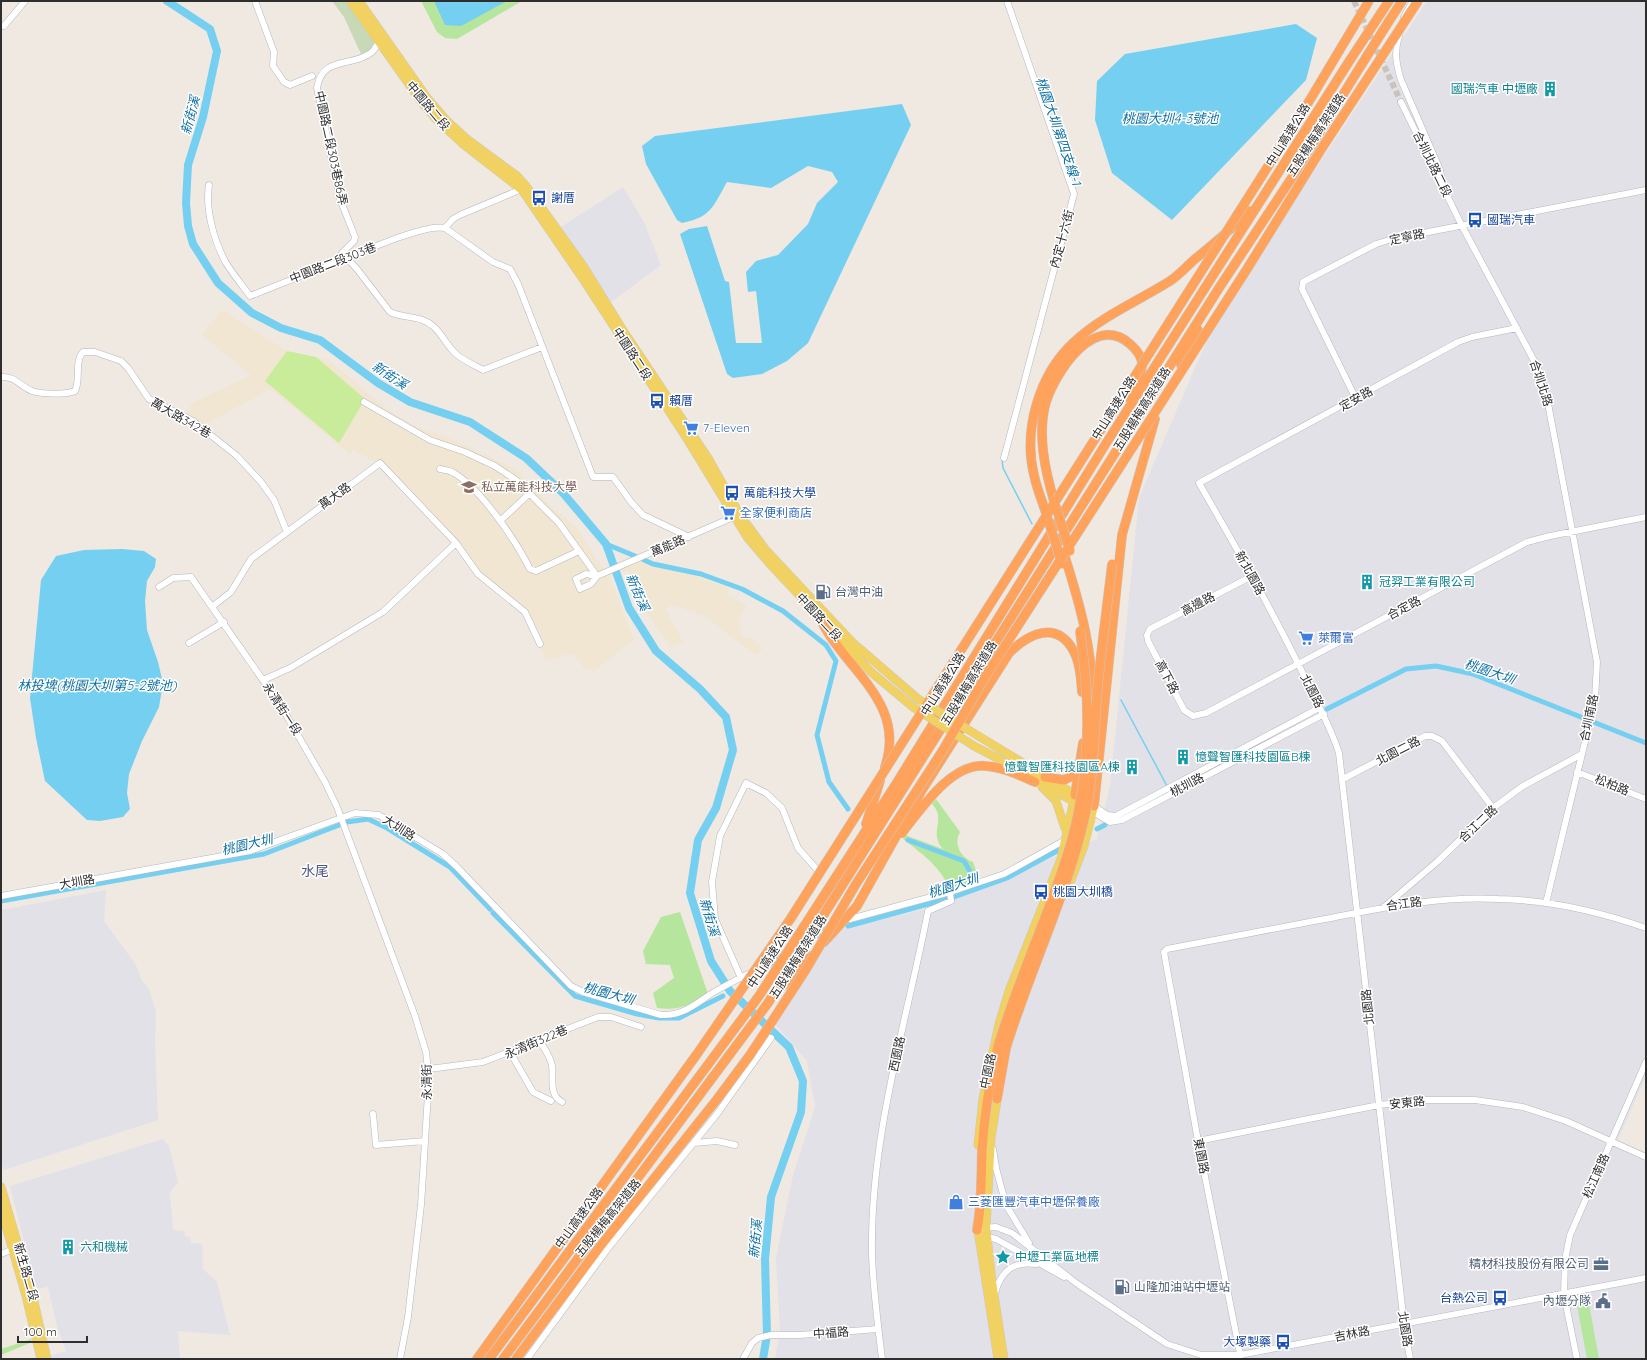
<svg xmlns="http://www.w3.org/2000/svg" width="1647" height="1360" font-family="Quicksand,'Noto Sans TC',sans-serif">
	<rect width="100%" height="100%" fill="#efe9e1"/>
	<path fill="#e3e1e8" d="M1427,1H1646V1076L1617,1142L1646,1155V1359H775L780,1332L776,1258L793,1175L815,1107L807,1061L774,1023L834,931L934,907L1097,839L1110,786L1139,498L1216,319Z
		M623,187L644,222L661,265L611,302L561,227Z
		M106,890L104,921L136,965L142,981L148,987L156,1011L155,1043L158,1120L4,1170L1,1162V910Z
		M163,1139L169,1146L178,1182L170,1193L173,1230L184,1231L185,1236L190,1237L191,1243L202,1244L203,1269L217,1282L230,1335L178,1331L180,1359H52L51,1355L66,1351L58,1330L48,1287L36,1289L10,1186Z"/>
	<path fill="#f0e6d1" d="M222,310L287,351L329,360L388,410L415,426L454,440L516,469L550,505L577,528L603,569L633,555L729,588L728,595L746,605L739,620L742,637L750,638L763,648L756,655L703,615L673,605L665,608L683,642L671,647L639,603L628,571L609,575L634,640L594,671L585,669L573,653L546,660L525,608L480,575L386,467L353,450L350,454L270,389L204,425L185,414L193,403L251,375L202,335Z"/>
	<path fill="#b6e59e" d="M421,1H522L457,39L445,38L437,32Z
		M936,799L960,832C953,844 961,858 973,862L979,879L949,888C940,866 921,853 903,839L905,835L943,849C941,847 939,844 938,841C933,829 945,817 932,804Z
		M680,912L708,994C689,1005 680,1011 657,1008L653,993L674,978L670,965L646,964L643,951L661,917Z
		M1588,1298L1599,1359H1587L1576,1300Z
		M31,1339L32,1342L1,1355V1349Z"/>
	<path fill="#c8d9b8" d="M332,1H347L376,42L371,50L361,54L344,17Z"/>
	<path fill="#c9ec9a" d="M287,351L316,357L365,399L339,443L265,381Z"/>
	<path fill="#75cff0" d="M434,1H507L461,26L445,25Z
		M1296,24L1317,38L1306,80L1172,220L1112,173L1095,120L1097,81L1125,54Z
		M902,104L911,125L808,343L787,361L762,374L733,378L727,374L680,234L689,229L707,226L725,281L729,282L736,343H762L756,291L748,292L746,272L756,261L778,255L808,224L817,203L838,182L832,172L808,166L771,188L727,182C713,206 712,217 682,223L677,220L646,164L642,146L655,136Z
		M122,549L144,551L156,559L155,567L147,581L145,601L147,630L158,662L163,683L159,707L142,741L129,774L127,793L130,809L123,817L100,821L87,820L45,781L36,738L30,698L41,580L56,556L84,550Z"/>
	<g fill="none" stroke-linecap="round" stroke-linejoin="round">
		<path stroke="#75cff0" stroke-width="1.5" d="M1002,459L1003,468L1032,524
			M1121,700L1167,786"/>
		<path stroke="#75cff0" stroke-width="5" d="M606,544L635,556
			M644,560L653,564L701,574L742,589L783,611L826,645L836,661L817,735L829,782L848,809
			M1327,709L1406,669L1436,666L1473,674L1646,743
			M1097,829L1105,825
			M908,840L964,861L972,875L976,886
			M1,901L264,854L347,822L368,819L387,828L450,867L490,909
			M493,913L575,996L637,1014L659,1018H679L723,996
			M848,926L954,897L1007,878L1059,850"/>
		<path stroke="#75cff0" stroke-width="8" d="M167,1L210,29L217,51L203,117L188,165L186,203L188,226L193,244L218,283L252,313L281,328L320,340L378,383L410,402L470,422L526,458L563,493L606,544L629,608L656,651L700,689L726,717L733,750L716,808L698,840L690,893L711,961L730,991L789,1047L803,1081L801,1112L771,1197L765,1259L767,1335L763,1359"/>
		<path stroke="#c8c4bd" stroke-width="6" stroke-dasharray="6 3" stroke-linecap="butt" d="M1354,1L1401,102
			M769,964L830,927"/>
		<g stroke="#b4b7c1" stroke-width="7">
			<path id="minor" d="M255,1L274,52L273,66L284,82L290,85L312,76
				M1404,17L1413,1
				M4,26L25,1
				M1399,36C1394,51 1396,64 1401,80L1440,170L1442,181
				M379,42C377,45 375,49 372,52C353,68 322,55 317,88L340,199L355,237L354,241L342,253L357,269L390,312C404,319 422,315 434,327C442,334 447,346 456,354C463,360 474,365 483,370L542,347
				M1401,102L1462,226L1538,368L1547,398L1597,662L1595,700L1546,903
				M209,185C205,209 214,241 226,263C233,274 242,285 250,296C278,285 305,274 333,264C355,255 425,223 445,228L493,262L510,269L518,284L593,477H613L631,502L643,515L689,537
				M445,228L453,219L460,215L524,188
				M1,377C15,376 20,386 32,391C41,394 66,395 75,391C81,379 74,362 83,352H95L121,361L128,368L149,399L193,421L237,456L261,482L274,500L287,532
				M1356,399L1302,289L1303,282L1376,244L1392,239L1646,190
				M364,402L430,440L465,452L495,466L516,480L559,523L597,576
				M1004,458L1074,194L1007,1
				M440,469C444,470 450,470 454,473C481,489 516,541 530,569L536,571L579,551
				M500,521L530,493
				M586,574L597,576L591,584L580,589L576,579Z
				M597,576L738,515
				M1252,576L1150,629L1147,635L1148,641L1184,710L1193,716L1206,713L1527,542L1550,536L1646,517
				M159,587L173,578L191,577L281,706L325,782L337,807L415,1016L426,1052L429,1078L421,1205L408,1317L400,1359
				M213,606L231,592L251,559L380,463L456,543L478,574L525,612L540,644
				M189,643L224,622
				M263,680L290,668L383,612L456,543
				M1577,772L1646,799
				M1343,779L1425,736H1432L1442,741L1493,808
				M1094,806L1107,815L1116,816L1319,708
				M1093,812L1110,822L1122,820L1324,714
				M1,896L250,851L355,813L379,815L443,854L457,867L571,986L583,992L661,1015C684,1016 696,1003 714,992C732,982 751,972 769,964
				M1384,907L1438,861L1493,808L1523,786L1582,754
				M850,919L950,892L1004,874L1065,840
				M741,978L715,919L712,882L720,836L746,783L766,793L782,808L798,848L820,873
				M539,1040C544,1048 551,1057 552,1066C554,1078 548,1094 562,1102
				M510,1052L533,1092L551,1101
				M429,1069L483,1062L598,1017H611L641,1027
				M373,1114L376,1145L425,1141
				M1198,1141L1379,1105L1426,1100H1475L1523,1107L1566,1121L1646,1157
				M694,1143L717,1141L735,1145
				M993,1149L996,1168L1006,1205L1029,1243
				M982,1228L996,1227L1012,1233L1076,1283L1167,1344L1201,1355H1240L1646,1278
				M984,1236L996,1239L1064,1277
				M1,1254L16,1248
				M995,1293C1001,1271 1013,1261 1036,1264
				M527,1359L609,1247L717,1114L771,1038
				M743,1359L752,1343L758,1338L771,1335H800L878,1329
				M882,1359C878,1324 873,1289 872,1254C870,1137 906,1024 928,911L951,901L950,892
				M1241,1359L1198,1141L1164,952L1167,949C1220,939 1272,929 1325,919C1382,908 1439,896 1498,899C1549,900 1598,911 1646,928
				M1410,1359L1404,1324L1339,753C1331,728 1319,707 1308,684C1275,615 1237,549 1199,483L1458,342L1472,337L1517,328
				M1577,1359L1564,1295L1565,1260L1570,1235L1646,1062"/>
		</g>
		<g stroke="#c9c9c9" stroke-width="9">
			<path id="major" d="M350,1L420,100L436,119L463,144L522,190L585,282L684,434L747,537L770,564L871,672L913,707
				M359,1L428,99L446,120L468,140L517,176L526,186L584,267L624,332L708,458L740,515L765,549L853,643L918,699
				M980,737L1079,797
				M974,746L1016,768L1078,804
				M1042,787L1056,801L1065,828
				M1071,880L1084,846L1094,806L1089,803
				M998,1094L991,1138L986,1227L992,1282L1004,1359
				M978,1145L983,1099L999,1024L1009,991L1061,859L1075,795
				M1,1187L32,1293L47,1359
				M1,1209L26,1296L41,1359
				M977,1224L998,1359"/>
		</g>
		<g stroke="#c9c9c9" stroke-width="10">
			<path id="highway" d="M1381,13L1389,1
				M1389,21L1402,1
				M1181,365L1198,330
				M1054,501C1045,470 1037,434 1046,402C1056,372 1094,312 1130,344C1137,350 1143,358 1142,367C1140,378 1134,389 1129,398
				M1044,507C1040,496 1036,485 1034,475C1023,430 1039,375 1073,343C1100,317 1138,301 1170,281C1179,275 1187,266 1195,259C1214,244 1232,228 1250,211
				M1065,557C1080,605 1094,653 1092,704
				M821,620C845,670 907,702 885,767
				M1045,777L1064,780L1074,775L1078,767
				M1075,795L1083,743
				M1094,806L1122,535L1155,419
				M866,824L880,781
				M902,833C921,809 951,763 985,766C1003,767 1019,775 1035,782
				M824,942L857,906L922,790L1009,653C1028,634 1056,620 1073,650C1080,662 1081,678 1082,692
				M783,986L811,956
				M997,1099L1006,1048
				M977,1230C982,1204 981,1178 982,1151C984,1115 990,1080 998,1046
				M477,1359L697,1054
				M489,1359L759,996L896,784L1105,445L1350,60
				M503,1359L768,1003L1219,288L1291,179L1360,67
				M516,1359L598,1249L718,1098"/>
		</g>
		<use href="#minor" stroke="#fff" stroke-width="6"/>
		<use href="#major" stroke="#f2d163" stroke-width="8"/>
		<use href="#highway" stroke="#ffa35c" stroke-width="9"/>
		<g stroke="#c9c9c9" stroke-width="9" stroke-linecap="butt">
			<path id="major-bridge" d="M918,699L980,737
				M913,707L974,746"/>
		</g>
		<g stroke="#c9c9c9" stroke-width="10" stroke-linecap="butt">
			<path id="highway-bridge" d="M1350,60L1381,13
				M1360,67L1389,21
				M1054,501L1070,551
				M1044,507L1062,564
				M998,1046C1012,1001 1029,958 1046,915C1058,882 1071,849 1078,814C1091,751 1089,694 1080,631
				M1006,1048C1030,970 1067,895 1085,816C1094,776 1094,734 1097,693C1101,650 1107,607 1112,564
				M697,1054L791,918L1305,108L1369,1
				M718,1098L750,1055L805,971L856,884L943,750L985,677L1247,269L1322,148L1418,1"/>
		</g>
		<use href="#major-bridge" stroke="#f2d163" stroke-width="8"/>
		<use href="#highway-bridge" stroke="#ffa35c" stroke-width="9"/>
	</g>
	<defs>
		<g id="building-bare" transform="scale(1.2)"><path d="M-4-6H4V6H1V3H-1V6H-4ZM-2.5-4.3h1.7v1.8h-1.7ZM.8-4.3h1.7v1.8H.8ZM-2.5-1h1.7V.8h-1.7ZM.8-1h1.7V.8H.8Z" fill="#0f9aa8" stroke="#fff" stroke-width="2.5" paint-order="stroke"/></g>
		<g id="bus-bare" transform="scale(1.2)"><path d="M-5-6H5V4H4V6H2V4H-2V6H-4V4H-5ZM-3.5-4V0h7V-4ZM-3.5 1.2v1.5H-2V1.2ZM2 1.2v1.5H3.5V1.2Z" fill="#1a4fb4" stroke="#fff" stroke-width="2.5" paint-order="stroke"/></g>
		<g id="supermarket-bare" transform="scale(1.2)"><path d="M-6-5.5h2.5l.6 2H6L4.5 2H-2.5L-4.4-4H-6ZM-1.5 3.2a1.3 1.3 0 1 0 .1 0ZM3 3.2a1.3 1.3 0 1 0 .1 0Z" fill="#3f7fe0" stroke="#fff" stroke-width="2.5" paint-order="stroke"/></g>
		<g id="university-bare" transform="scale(1.2)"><path d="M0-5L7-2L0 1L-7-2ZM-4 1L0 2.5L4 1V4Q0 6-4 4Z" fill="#8d6e63" stroke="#fff" stroke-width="2.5" paint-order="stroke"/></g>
		<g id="fuel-bare" transform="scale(1.2)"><path d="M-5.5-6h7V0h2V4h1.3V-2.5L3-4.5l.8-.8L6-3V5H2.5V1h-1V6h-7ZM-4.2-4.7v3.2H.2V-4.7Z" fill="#5c6f8a" stroke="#fff" stroke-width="2.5" paint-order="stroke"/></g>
		<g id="shop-bare" transform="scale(1.2)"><path d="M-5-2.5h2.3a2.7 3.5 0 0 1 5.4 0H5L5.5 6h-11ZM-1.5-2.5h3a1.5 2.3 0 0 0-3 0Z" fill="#3f7fe0" stroke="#fff" stroke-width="2.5" paint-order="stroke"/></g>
		<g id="sight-bare" transform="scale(1.2)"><path d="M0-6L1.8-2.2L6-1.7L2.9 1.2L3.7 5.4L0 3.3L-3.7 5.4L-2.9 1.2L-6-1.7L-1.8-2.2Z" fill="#0f9aa8" stroke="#fff" stroke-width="2.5" paint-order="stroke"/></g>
		<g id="office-bare" transform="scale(1.2)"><path d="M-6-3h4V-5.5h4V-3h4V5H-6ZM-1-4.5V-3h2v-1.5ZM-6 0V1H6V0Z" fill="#5c6f8a" stroke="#fff" stroke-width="2.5" paint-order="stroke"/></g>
		<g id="civic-bare" transform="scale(1.2)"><path d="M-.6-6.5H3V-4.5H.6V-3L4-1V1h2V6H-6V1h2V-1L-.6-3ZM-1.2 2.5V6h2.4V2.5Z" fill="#5c6f8a" stroke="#fff" stroke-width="2.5" paint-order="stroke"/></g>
	</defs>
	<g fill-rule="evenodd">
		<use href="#building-bare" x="1550" y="89"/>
		<use href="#bus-bare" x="539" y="198"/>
		<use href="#bus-bare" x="1475" y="220"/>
		<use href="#bus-bare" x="657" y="401"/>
		<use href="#supermarket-bare" x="691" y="428"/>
		<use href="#university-bare" x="469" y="487"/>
		<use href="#bus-bare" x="732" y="493"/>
		<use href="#supermarket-bare" x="728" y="513"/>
		<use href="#building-bare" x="1367" y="582"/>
		<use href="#fuel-bare" x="823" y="592"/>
		<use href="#supermarket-bare" x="1306" y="638"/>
		<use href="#building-bare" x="1183" y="757"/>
		<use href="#building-bare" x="1132" y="767"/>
		<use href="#bus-bare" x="1041" y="892"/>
		<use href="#shop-bare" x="956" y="1202"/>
		<use href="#building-bare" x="68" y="1247"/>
		<use href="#sight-bare" x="1003" y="1257"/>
		<use href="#office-bare" x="1601" y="1264"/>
		<use href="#fuel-bare" x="1122" y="1287"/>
		<use href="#bus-bare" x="1500" y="1298"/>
		<use href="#civic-bare" x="1603" y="1301"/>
		<use href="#bus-bare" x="1283" y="1342"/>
	</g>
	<g text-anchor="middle" stroke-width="3" stroke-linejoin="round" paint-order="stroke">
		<g font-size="12" fill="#0d838f" stroke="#fff" text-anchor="start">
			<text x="1538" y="93" text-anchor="end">國瑞汽車 中壢廠</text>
			<text x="1379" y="586">冠羿工業有限公司</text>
			<text x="1195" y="761">憶聲智匯科技園區B棟</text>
			<text x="1120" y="771" text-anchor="end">憶聲智匯科技園區A棟</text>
			<text x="80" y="1251">六和機械</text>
			<text x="1015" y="1261">中壢工業區地標</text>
		</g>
		<g font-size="12" fill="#2e2e2e" stroke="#fff">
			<text transform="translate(428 106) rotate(50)" y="4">中園路二段</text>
			<text transform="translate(1288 135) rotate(-58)" y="4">中山高速公路</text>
			<text transform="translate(1316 135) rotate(-57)" y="4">五股楊梅高架道路</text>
			<text transform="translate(331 148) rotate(78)" y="4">中園路二段303巷86弄</text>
			<text transform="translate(1432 164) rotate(64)" y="4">合圳北路二段</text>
			<text transform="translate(1407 237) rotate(-12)" y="4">定寧路</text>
			<text transform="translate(1062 239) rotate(-75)" y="4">內定十六街</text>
			<text transform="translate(333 263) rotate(-21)" y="4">中園路二段303巷</text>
			<text transform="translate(632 354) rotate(57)" y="4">中園路二段</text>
			<text transform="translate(1541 383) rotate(72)" y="4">合圳北路</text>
			<text transform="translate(1356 399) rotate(-29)" y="4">定安路</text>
			<text transform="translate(1114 408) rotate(-58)" y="4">中山高速公路</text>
			<text transform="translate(1142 409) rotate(-58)" y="4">五股楊梅高架道路</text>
			<text transform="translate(181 418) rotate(30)" y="4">萬大路342巷</text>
			<text transform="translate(335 496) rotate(-36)" y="4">萬大路</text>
			<text transform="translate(668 546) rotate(-23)" y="4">萬能路</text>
			<text transform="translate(1250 573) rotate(61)" y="4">新北園路</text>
			<text transform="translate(1198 604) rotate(-28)" y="4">高邊路</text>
			<text transform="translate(1404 608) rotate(-28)" y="4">合定路</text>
			<text transform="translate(819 617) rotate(47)" y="4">中園路二段</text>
			<text transform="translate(1167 677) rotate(62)" y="4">高下路</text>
			<text transform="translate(969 683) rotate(-59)" y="4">五股楊梅高架道路</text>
			<text transform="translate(943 684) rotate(-58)" y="4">中山高速公路</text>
			<text transform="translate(1312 691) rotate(63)" y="4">北園路</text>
			<text transform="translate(282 709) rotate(57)" y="4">永清街一段</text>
			<text transform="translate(1589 718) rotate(-78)" y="4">合圳南路</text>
			<text transform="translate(1398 751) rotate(-27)" y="4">北園二路</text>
			<text transform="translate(1187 785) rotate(-28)" y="4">桃圳路</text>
			<text transform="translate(1612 785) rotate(22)" y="4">松柏路</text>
			<text transform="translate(1478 824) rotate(-43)" y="4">合江二路</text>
			<text transform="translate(399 828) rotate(33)" y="4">大圳路</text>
			<text transform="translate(77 882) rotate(-10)" y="4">大圳路</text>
			<text transform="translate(1404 904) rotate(-8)" y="4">合江路</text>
			<text transform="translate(770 957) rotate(-57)" y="4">中山高速公路</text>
			<text transform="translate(798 957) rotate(-58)" y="4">五股楊梅高架道路</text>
			<text transform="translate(1368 1007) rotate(-96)" y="4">北園路</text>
			<text transform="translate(536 1042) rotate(-23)" y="4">永清街322巷</text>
			<text transform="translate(897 1054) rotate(-78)" y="4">西園路</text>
			<text transform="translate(988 1071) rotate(-78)" y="4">中園路</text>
			<text transform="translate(427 1082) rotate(-91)" y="4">永清街</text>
			<text transform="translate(1407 1103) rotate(-6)" y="4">安東路</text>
			<text transform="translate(1201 1156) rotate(79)" y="4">東園路</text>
			<text transform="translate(1596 1176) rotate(-66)" y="4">松江南路</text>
			<text transform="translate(579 1218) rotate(-54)" y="4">中山高速公路</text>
			<text transform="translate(608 1218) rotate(-51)" y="4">五股楊梅高架道路</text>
			<text transform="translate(26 1272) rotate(74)" y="4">新生路二段</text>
			<text transform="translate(1405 1329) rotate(81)" y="4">北園路</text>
			<text transform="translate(831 1333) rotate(-4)" y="4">中福路</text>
			<text transform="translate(1352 1334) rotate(-11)" y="4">吉林路</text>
		</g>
		<g font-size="12" fill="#164399" stroke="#fff" text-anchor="start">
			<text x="551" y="202">謝厝</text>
			<text x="1487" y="224">國瑞汽車</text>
			<text x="669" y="405">賴厝</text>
			<text x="744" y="497">萬能科技大學</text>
			<text x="1053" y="896">桃園大圳橋</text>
			<text x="1488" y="1302" text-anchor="end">台熱公司</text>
			<text x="1271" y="1346" text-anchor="end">大塚製藥</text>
		</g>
		<g font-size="12" fill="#366cbe" stroke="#fff" text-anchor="start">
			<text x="703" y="432">7-Eleven</text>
			<text x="740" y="517">全家便利商店</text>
			<text x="1318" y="642">萊爾富</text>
			<text x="968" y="1206">三菱匯豐汽車中壢保養廠</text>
		</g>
		<g font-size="12" fill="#785e54" stroke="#fff" text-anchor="start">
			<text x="481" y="491">私立萬能科技大學</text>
		</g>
		<g font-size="12" fill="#4e5e75" stroke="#fff" text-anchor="start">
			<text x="835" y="596">台灣中油</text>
			<text x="1589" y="1268" text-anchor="end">精材科技股份有限公司</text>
			<text x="1134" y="1291">山隆加油站中壢站</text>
			<text x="1591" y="1305" text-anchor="end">內壢分隊</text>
		</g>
		<g font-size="13" font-style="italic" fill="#0d6fa3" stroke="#fff">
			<text transform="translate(190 115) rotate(-75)" y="5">新街溪</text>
			<text x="1170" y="123">桃園大圳4-3號池</text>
			<text transform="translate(1059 131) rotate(71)" y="5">桃園大圳第四支線-1</text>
			<text transform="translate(390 375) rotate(33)" y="5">新街溪</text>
			<text transform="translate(638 592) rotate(67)" y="5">新街溪</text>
			<text transform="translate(1490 671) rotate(19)" y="5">桃園大圳</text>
			<text x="97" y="690">林投埤(桃園大圳第5-2號池)</text>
			<text transform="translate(247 844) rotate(-13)" y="5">桃園大圳</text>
			<text transform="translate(953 885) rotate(-18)" y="5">桃園大圳</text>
			<text transform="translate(710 917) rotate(73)" y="5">新街溪</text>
			<text transform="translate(609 993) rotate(15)" y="5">桃園大圳</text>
			<text transform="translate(755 1239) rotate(-85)" y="5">新街溪</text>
		</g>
		<g font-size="14" fill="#4d5680" stroke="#fff">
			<text x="315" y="876">水尾</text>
		</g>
	</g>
	<rect width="1647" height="1360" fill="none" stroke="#2e2e2e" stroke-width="4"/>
	<path d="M18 1336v6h69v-6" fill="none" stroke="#2e2e2e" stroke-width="2"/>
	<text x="24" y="1336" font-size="12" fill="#2e2e2e" stroke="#ffffff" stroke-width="3" paint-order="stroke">100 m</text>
</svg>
